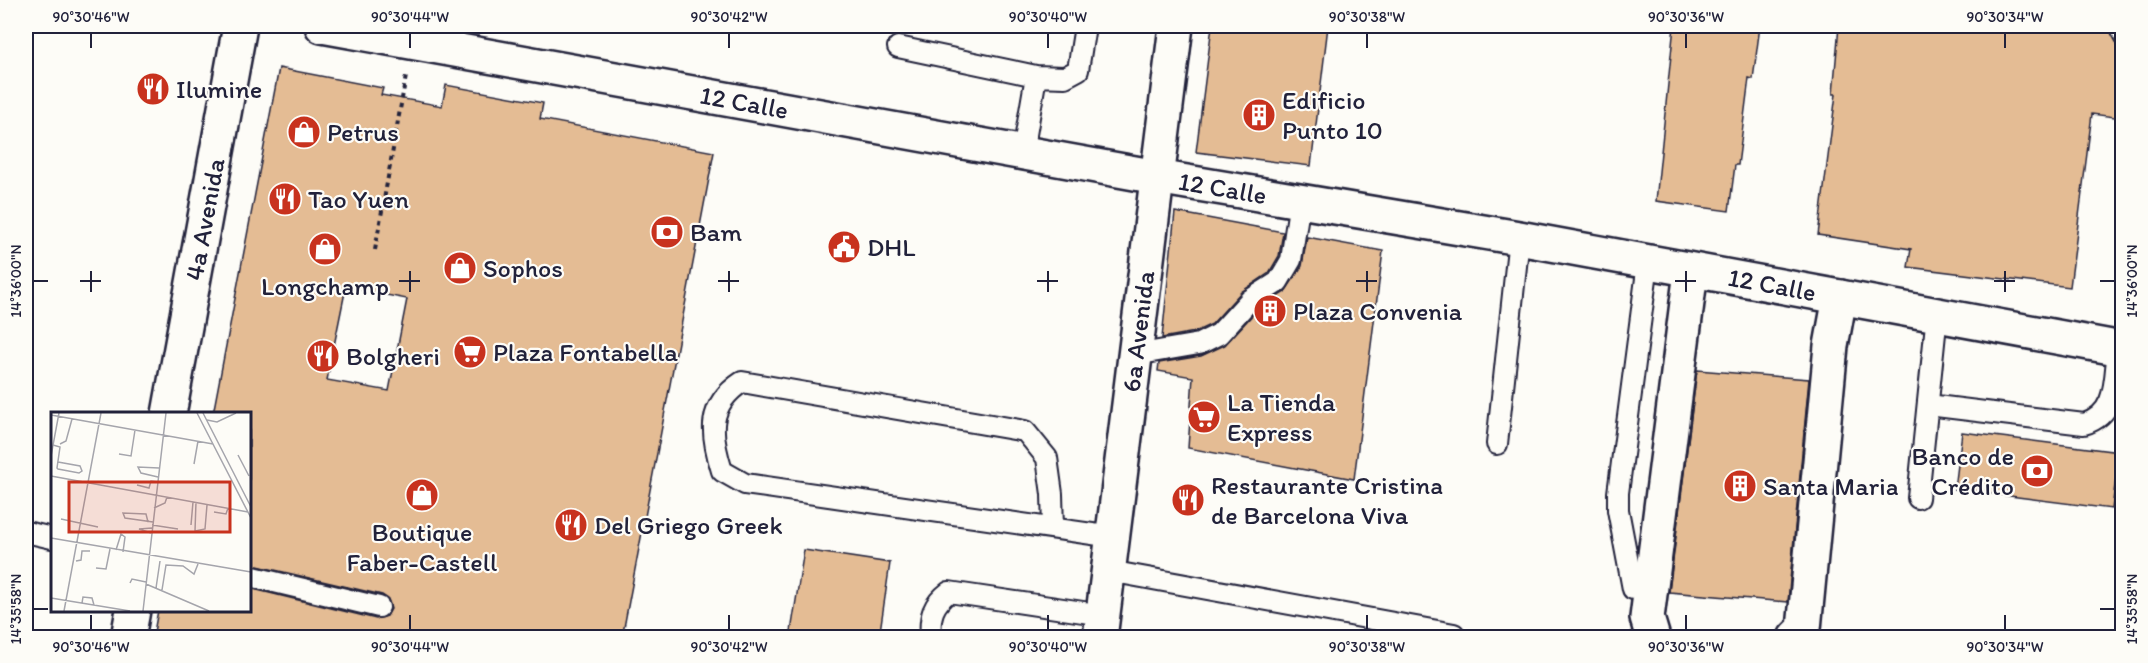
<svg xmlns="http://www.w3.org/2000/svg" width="2148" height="663" font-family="Itim,sans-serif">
	<rect width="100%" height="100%" fill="#fdfcf7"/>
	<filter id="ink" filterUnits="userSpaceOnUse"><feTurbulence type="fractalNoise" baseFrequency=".0167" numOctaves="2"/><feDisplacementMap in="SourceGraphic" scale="12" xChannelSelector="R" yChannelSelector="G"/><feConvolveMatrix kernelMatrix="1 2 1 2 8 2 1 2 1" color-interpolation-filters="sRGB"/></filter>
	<g filter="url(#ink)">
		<path fill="#e4bc94" stroke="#22223b" stroke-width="1.5" fill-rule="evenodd" d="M1212,26H1328L1311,166L1196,152Z
			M1674,26H1760L1753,79L1749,78L1738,165H1735L1729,211L1656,201Z
			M1839,26H2107L2122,53V118L2092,114L2070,287L1908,267L1911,249L1818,235L1836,94H1833Z
			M279,68L383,88L381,95L442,106L446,85L543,103L540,119L714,152L622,638H153L158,610H249V588L376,619L387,616L391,609L388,599L382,595L249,564V414H213ZM346,287L407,299L389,391L327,380Z
			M1175,212L1283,232L1279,256L1269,273L1241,292L1212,324L1195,332L1162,338Z
			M1307,237L1383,251L1354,479L1188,448L1193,377L1158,371L1159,363L1201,356L1225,345L1258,309L1285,292L1302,266Z
			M1697,370L1809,379L1788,602L1669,592Z
			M1962,432L2119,452L2112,509L1955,489Z
			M804,550L890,563L879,638H790Z"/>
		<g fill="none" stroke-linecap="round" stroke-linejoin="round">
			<g stroke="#22223b" stroke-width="24">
				<path id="lane" d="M898,47L1036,76L1065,77L1078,70L1085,26
					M1023,152L1036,76
					M1135,355L1199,344L1219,334L1250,300L1278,282L1291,260L1300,201
					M1928,405L2084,424C2118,414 2114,379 2118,349
					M1497,444L1519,238
					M1918,498L1937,314
					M1053,528L1052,494L1047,458L1025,431L742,382C707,405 710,433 722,471L745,484L1113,537
					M26,532L52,538
					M1109,571L1454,634
					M249,576L379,607
					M1633,589L1618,510V493L1648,263
					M931,638C929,616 933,604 949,592L1103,615"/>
			</g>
			<g stroke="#22223b" stroke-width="38">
				<path id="street" d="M1653,638L1647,618L1691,271
					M1795,638L1804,629L1831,346L1840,297"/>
			</g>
			<g stroke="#22223b" stroke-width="38">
				<g id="secondary">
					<path id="s1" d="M322,26L1157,177L1519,238L2122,349"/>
					<path id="s2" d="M169,414L240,26"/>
					<path d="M128,638L133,610"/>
					<path id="s3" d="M1100,638L1176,26"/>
				</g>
			</g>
			<path stroke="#22223b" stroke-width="4" stroke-dasharray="4.5 4.5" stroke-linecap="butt" d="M375,250L406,76"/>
			<use href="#lane" stroke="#fdfcf7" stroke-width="20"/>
			<use href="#street" stroke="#fdfcf7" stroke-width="33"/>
			<use href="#secondary" stroke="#fdfcf7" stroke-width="33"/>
		</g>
	</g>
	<path fill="none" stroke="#22223b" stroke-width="2" d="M91,33V48M410,33V48M729,33V48M1048,33V48M1367,33V48M1686,33V48M2005,33V48M91,271V292M410,271V292M729,271V292M1048,271V292M1367,271V292M1686,271V292M2005,271V292M33,281H48M80,281H101M399,281H420M718,281H739M1037,281H1058M1356,281H1377M1675,281H1696M1994,281H2015M2100,281H2115M33,609H48M2100,609H2115M91,615V630M410,615V630M729,615V630M1048,615V630M1367,615V630M1686,615V630M2005,615V630"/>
	<defs>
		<g id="restaurant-disc" transform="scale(1.725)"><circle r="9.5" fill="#c8321e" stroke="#fdfcf7"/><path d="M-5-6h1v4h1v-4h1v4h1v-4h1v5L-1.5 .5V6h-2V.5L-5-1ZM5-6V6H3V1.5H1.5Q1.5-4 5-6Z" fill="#fff"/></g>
		<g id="building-disc" transform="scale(1.725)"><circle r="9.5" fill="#c8321e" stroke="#fdfcf7"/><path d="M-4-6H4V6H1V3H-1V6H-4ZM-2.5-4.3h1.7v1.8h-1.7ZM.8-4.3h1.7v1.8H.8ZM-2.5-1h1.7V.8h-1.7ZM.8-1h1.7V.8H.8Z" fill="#fff"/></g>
		<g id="shop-disc" transform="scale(1.725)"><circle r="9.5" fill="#c8321e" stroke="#fdfcf7"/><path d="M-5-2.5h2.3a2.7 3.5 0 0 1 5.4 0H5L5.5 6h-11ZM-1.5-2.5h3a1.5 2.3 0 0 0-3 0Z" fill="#fff"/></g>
		<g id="bank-disc" transform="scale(1.725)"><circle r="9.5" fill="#c8321e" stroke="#fdfcf7"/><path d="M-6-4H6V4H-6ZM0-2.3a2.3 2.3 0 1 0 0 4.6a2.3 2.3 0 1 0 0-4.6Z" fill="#fff"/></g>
		<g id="civic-disc" transform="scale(1.725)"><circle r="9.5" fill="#c8321e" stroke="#fdfcf7"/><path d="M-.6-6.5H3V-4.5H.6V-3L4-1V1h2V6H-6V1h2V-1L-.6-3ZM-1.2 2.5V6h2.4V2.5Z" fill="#fff"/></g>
		<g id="supermarket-disc" transform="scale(1.725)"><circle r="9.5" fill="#c8321e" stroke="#fdfcf7"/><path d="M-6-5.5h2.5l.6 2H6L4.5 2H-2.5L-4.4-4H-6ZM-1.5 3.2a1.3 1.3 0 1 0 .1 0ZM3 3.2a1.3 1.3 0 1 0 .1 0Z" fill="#fff"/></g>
	</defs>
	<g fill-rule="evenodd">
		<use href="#restaurant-disc" x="153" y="89"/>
		<use href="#building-disc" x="1259" y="115"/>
		<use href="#shop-disc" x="304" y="132"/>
		<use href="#restaurant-disc" x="285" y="199"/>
		<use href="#bank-disc" x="667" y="232"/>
		<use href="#civic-disc" x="844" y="247"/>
		<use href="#shop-disc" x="325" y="249"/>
		<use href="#shop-disc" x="460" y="268"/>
		<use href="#building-disc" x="1270" y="311"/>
		<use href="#supermarket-disc" x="470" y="352"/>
		<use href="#restaurant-disc" x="323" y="356"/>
		<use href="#supermarket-disc" x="1204" y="417"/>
		<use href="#bank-disc" x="2037" y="471"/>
		<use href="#building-disc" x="1740" y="486"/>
		<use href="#shop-disc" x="422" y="495"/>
		<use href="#restaurant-disc" x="1188" y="500"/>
		<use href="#restaurant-disc" x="571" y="525"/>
	</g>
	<g text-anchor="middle" stroke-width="4.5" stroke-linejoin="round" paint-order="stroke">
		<g font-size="26" fill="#22223b" stroke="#fdfcf7" text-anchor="start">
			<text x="176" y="98">Ilumine</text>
			<text x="1282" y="109">Edificio<tspan x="1282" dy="30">Punto 10</tspan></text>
			<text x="327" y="141">Petrus</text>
			<text x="308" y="208">Tao Yuen</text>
			<text x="690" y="241">Bam</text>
			<text x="867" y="256">DHL</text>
			<text x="483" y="277">Sophos</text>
			<text x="325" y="295" text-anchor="middle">Longchamp</text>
			<text x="1293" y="320">Plaza Convenia</text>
			<text x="493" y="361">Plaza Fontabella</text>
			<text x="346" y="365">Bolgheri</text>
			<text x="1227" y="411">La Tienda<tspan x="1227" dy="30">Express</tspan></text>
			<text x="2014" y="465" text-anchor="end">Banco de<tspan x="2014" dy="30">Crédito</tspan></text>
			<text x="1211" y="494">Restaurante Cristina<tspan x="1211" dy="30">de Barcelona Viva</tspan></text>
			<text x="1763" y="495">Santa Maria</text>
			<text x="594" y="534">Del Griego Greek</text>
			<text x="422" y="541" text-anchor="middle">Boutique<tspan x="422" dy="30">Faber-Castell</tspan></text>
		</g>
		<g font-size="26" fill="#22223b" stroke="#fdfcf7">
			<text dy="9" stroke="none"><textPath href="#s1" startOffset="429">12 Calle</textPath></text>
			<text dy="9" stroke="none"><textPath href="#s1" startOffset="915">12 Calle</textPath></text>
			<text dy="9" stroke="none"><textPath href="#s2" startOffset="198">4a Avenida</textPath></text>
			<text dy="9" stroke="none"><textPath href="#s1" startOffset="1473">12 Calle</textPath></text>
			<text dy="9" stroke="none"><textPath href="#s3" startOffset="309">6a Avenida</textPath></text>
		</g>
	</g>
	<g transform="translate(51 412)">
		<rect width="200" height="200" fill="#fdfcf7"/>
		<path fill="none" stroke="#a5a5ac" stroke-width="1.5" d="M146,1L200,106M152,1L200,95M0,3L162,32M156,8L166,10L185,1M9,32L15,29L21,7M2,33L9,35L6,56L7,57L28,61L31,59L29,54L7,50M68,42L80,44L84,18M187,43L198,64M0,44L8,1M143,52L147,29M0,64L197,100M107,65L90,61L87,55L108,56M86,73L98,76L100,69L107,70M145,90L144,119L154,117L156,93M103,96L114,91L116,85M163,100L175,102L177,96M10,107L47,115M97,110L95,102L72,101L74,106L102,110M101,113L127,117M140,113L142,90M100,121L88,117L101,116M0,126L200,160M65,138L70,122L74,125L72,140M25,149L30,148L31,139H39M45,156L55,157L59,137M79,171L81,167L95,170M95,172L158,199M105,176L109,149M111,178L115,153L132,154L143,162L147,152M0,186L79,199M31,191L32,185L41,186L43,193M13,199L50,1M92,199L115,1"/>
		<path fill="#c8321e" fill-opacity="0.15" stroke="#c8321e" stroke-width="3" d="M18,70H179V120H18Z"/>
		<rect width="200" height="200" fill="none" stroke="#22223b" stroke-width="3"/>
	</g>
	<rect width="2148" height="663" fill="none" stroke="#fdfcf7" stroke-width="66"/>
	<rect x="33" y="33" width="2082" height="597" fill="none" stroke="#22223b" stroke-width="2"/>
	<g font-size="15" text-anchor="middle" fill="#22223b">
		<text x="91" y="22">90°30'46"W</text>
		<text x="410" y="22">90°30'44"W</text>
		<text x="729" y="22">90°30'42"W</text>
		<text x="1048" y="22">90°30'40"W</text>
		<text x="1367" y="22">90°30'38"W</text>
		<text x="1686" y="22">90°30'36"W</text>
		<text x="2005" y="22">90°30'34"W</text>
		<text transform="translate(16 281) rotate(-90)" y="5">14°36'00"N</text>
		<text transform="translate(2132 281) rotate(-90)" y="5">14°36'00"N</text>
		<text transform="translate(16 609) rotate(-90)" y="5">14°35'58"N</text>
		<text transform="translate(2132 609) rotate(-90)" y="5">14°35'58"N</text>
		<text x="91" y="652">90°30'46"W</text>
		<text x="410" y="652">90°30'44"W</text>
		<text x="729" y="652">90°30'42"W</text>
		<text x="1048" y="652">90°30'40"W</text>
		<text x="1367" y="652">90°30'38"W</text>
		<text x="1686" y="652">90°30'36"W</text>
		<text x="2005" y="652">90°30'34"W</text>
	</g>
</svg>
